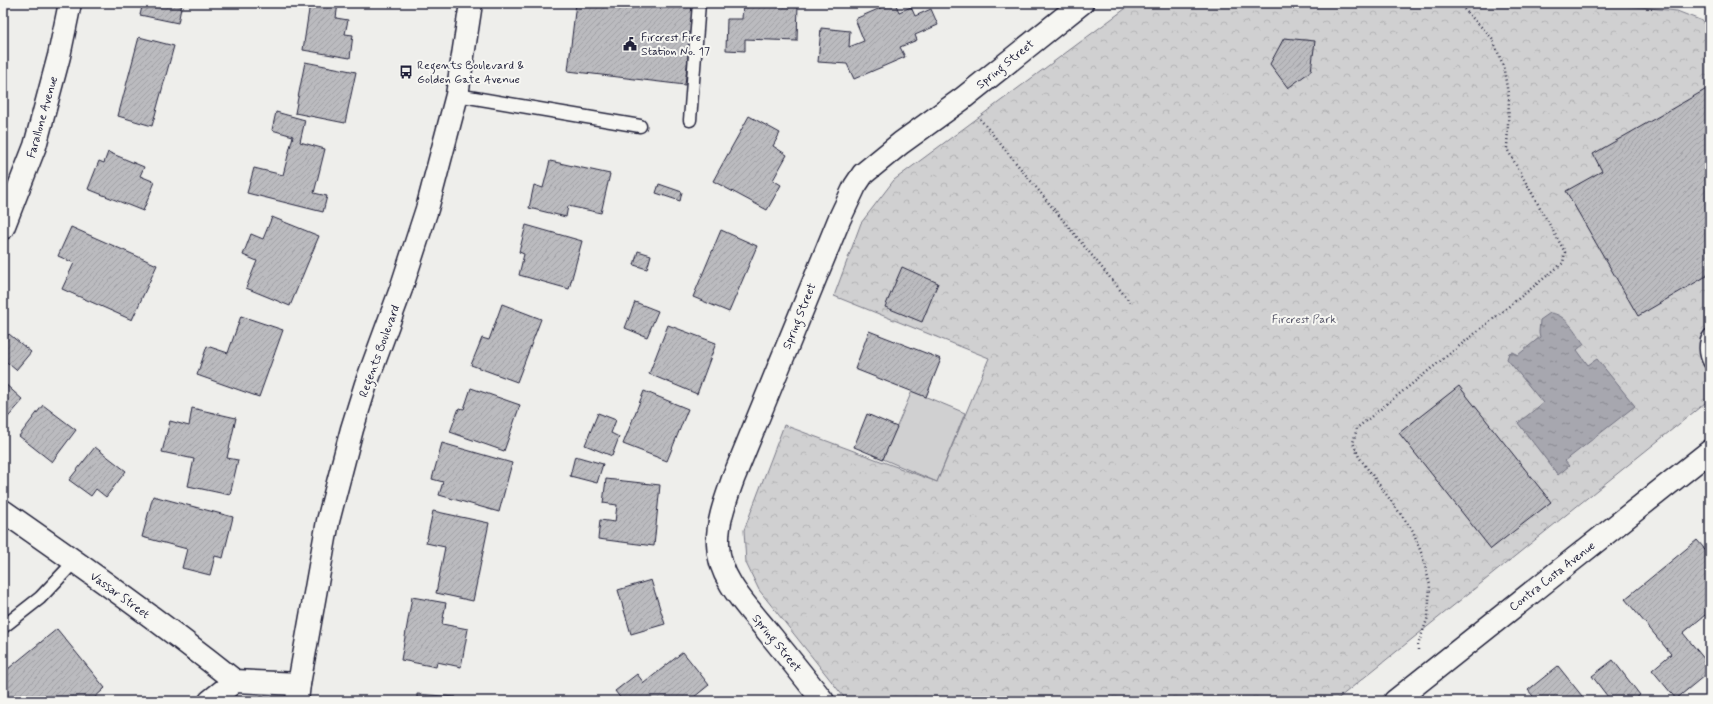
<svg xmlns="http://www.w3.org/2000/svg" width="1713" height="704" font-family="Mynerve,sans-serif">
	<defs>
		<pattern id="forest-crowns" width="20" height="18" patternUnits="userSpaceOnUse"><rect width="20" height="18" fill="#d0d0d1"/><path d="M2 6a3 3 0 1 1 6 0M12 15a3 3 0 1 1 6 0" fill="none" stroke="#b2b2b4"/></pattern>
		<pattern id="water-ripples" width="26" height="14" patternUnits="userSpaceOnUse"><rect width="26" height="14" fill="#a7a7af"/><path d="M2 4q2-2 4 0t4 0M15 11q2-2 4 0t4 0" fill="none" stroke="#888890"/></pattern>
		<pattern id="building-hatch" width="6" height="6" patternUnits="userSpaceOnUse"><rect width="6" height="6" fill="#bbbbbf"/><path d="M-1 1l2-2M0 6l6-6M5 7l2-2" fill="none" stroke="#a0a0a5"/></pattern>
	</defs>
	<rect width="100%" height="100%" fill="#eeeeeb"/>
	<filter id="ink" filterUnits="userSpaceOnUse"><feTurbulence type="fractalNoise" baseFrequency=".025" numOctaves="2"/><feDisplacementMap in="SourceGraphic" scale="8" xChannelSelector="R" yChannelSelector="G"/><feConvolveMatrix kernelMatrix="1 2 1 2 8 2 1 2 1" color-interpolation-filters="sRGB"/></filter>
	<g filter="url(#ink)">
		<path fill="#d0d0d1" stroke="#797986" d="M912,391L965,413L937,482L883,459Z"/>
		<path fill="url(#forest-crowns)" stroke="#797986" d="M1133,3H1603L1677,11L1710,24V399L1335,701H847L759,590L746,563L744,530L784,425L937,482L989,358L834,296L861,223L894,180Z"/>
		<path fill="url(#water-ripples)" stroke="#727281" d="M1550,313C1566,314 1575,332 1584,344L1577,350L1588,365L1597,359L1635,406L1565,461L1569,466L1558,475L1518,423L1543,403L1507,359L1509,353L1512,352L1518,355L1540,337L1539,332L1540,320Z"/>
		<path fill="url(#building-hatch)" stroke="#22223b" d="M143,3H182L178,23L140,15Z
			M310,3H338L336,18L348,20L345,34L353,35L350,58L303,50Z
			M576,3H694L685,85L568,71Z
			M743,3H798L797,41L745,39V51L726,50L727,19H742Z
			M892,3H895L899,12L911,7L915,16L931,9L938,25L915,35L917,40L900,47L905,57L854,79L847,64L818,62L821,28L850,31L849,47L864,41L855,19Z
			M139,37L174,46L152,126L118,116Z
			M1284,38L1315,41L1311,71L1288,88L1270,64Z
			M305,62L356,72L345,123L295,113Z
			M1710,87V274L1638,316L1566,191L1602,171L1593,154Z
			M276,112L305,120L300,142L325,149L314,193L327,196L323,212L247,193L254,168L283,175L293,136L272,130Z
			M749,116L780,133L773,146L787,155L773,180L781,185L767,210L713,181Z
			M108,152L144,167L140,176L155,182L143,211L88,189L99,161L104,163Z
			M550,161L610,174L601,213L568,206L566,217L529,208L534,185L543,188Z
			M659,184L682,192L680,201L656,193Z
			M272,217L319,236L290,306L246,288L257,261L243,255L251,234L263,239Z
			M526,225L582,241L569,289L519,275L524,254L519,252Z
			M71,227L157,265L132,320L62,289L74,263L58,256Z
			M721,230L757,246L729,312L693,297Z
			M638,251L651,255L647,269L634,265Z
			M902,267L938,283L922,322L885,307Z
			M635,302L658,311L647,337L625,328Z
			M502,304L541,319L517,382L471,365L482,338L489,340Z
			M241,316L283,330L259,397L197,375L207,346L228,353Z
			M668,325L716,343L697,394L649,374Z
			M869,331L941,359L926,397L855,369Z
			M9,334L31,352L16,370L3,359V341Z
			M3,382L23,400L3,423Z
			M1459,386L1551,502L1491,549L1399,433Z
			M471,388L520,405L504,451L450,432L459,408L464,409Z
			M644,391L688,409L667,461L623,444Z
			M43,405L76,430L52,462L19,436Z
			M192,408L236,418L227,458L238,460L230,495L188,486L194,459L162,452L170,421L189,426Z
			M598,413L616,420L611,433L619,437L612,456L585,445Z
			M867,414L897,427L883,459L854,447Z
			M442,443L512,463L499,512L439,495L443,482L432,479Z
			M95,447L126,471L106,497L96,489L91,496L69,480Z
			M575,456L603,464L597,483L570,476Z
			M606,479L660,485L654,546L598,539L600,520L615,522L617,505L603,503Z
			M153,496L233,517L223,558L215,556L210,575L182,568L187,549L142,537Z
			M433,511L489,523L473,601L436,593L445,547L426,543Z
			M1697,540L1710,555V611L1683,633L1710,666V671L1676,699L1652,670L1671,654L1625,599Z
			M651,580L665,624L631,634L618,590Z
			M412,597L446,603L442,624L468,629L461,667L437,662L436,667L401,660Z
			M57,629L105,688L91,701H10L3,692V673Z
			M683,652L709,685L689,701H621L622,700L615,691L637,674L644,683Z
			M1613,660L1640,695L1633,701H1611L1592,676Z
			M1558,666L1586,701H1537L1528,690Z
			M417,694L456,697L455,701H417Z"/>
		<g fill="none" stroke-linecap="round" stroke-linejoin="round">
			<g stroke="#22223b" stroke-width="15">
				<path id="lane" d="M457,95L640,126
					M690,120L699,3
					M1710,335C1704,342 1705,355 1710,363
					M3,627L40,598L75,561"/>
			</g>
			<g stroke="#22223b" stroke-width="25">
				<path id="street" d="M3,228L35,146L59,56L70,3
					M3,511C82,566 160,621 235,681
					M210,701L235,681L299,684
					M823,701C806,679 789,658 772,637C751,610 718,580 718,544C717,522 726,499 733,479L839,220L855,186L863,174L901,143L962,99L1082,3
					M1395,701L1710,451"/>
			</g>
			<g stroke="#22223b" stroke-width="25">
				<path id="secondary" d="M297,701L299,684L328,521L352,429L366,384L401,289L427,209L457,95L471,3"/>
			</g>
			<path stroke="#22223b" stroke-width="2.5" stroke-dasharray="1 3" stroke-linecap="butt" d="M980,119L1130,302
				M1418,650V645L1428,617L1430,585L1422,555L1413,531L1359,457L1353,443L1357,428L1563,263L1565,252L1507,149L1509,99L1503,65L1492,38L1458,3"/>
			<use href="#lane" stroke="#f6f6f2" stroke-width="12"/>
			<use href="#street" stroke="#f6f6f2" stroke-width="22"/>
			<use href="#secondary" stroke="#f6f6f2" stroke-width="22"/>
		</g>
	</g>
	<defs>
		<g id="civic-bare" transform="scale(1.08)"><path d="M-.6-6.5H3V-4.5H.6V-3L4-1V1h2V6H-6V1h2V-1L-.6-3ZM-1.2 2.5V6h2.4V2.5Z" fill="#22223b" stroke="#f6f6f2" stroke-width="2.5" paint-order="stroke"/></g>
		<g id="bus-bare" transform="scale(1.08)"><path d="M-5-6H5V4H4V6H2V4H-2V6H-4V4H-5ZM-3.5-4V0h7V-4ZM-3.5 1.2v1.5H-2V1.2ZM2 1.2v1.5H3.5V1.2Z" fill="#22223b" stroke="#f6f6f2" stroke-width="2.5" paint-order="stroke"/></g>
	</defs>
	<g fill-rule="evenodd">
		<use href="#civic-bare" x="630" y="44"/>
		<use href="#bus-bare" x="406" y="72"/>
	</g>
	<g text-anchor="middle" stroke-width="4" stroke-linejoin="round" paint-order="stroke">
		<g font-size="12" fill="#22223b" stroke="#f6f6f2" text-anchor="start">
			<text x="641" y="41">Fircrest Fire<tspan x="641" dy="14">Station No. 17</tspan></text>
			<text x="417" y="69">Regents Boulevard &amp;<tspan x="417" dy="14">Golden Gate Avenue</tspan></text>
		</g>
		<g font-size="12" fill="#22223b" stroke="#f6f6f2">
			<text transform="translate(1005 64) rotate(-39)" y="4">Spring Street</text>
			<text transform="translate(42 117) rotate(-74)" y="4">Farallone Avenue</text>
			<text transform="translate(799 316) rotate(-68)" y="4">Spring Street</text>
			<text transform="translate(379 351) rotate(-70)" y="4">Regents Boulevard</text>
			<text transform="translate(1552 576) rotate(-38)" y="4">Contra Costa Avenue</text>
			<text transform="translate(120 595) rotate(36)" y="4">Vassar Street</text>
			<text transform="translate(777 643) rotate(51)" y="4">Spring Street</text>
		</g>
		<g font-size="12" fill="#565668" stroke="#f6f6f2">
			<text x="1304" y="323">Fircrest Park</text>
		</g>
	</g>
	<rect width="1713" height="704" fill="none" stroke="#f6f6f2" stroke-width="16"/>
	<rect x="8" y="8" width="1697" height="688" fill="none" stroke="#22223b" stroke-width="1.5" filter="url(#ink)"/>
</svg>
